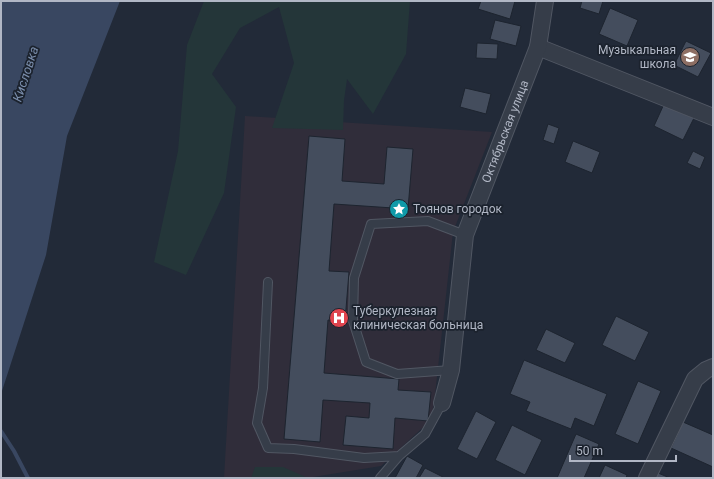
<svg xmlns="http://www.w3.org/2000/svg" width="714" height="479" font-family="Roboto,sans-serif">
	<rect width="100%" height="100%" fill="#222a38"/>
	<path fill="#302d3a" d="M245,116L492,132L453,232L434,404L430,421L381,466L307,478H224Z"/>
	<path fill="#243639" d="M204,1H410L406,54L373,114L347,79L344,100L343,130L272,128L294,63L279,7L240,28L212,74L236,107L224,193L186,275L154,262L178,151L187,45Z
		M255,467H283L308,478H251Z"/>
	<path fill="#394761" d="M1,1H120L67,136L46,255L1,394Z"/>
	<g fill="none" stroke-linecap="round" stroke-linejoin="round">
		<path stroke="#394761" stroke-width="4" d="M1,431L14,451L28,478"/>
	</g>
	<path fill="#444d5d" stroke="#1d242f" d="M481,1H515L510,19L478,9Z
		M582,1H603L599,14L580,8Z
		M610,8L638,20L627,46L599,34Z
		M495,20L521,26L516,46L490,39Z
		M686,41L711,53L698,77L674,65Z
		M477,43L498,44L497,59L476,58Z
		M465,88L491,94L486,114L460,107Z
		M664,104L694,118L683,140L654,126Z
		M548,124L559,128L554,144L543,140Z
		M309,136L345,139L342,181L384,184L387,147L413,149L408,209L334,204L329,271L349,272L345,321L328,320L324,373L399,379L398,390L431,392L428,421L395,418L393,449L343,445L346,416L369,418L370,403L323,400L320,442L284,439Z
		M573,141L600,152L592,173L565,162Z
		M693,151L705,157L700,169L687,163Z
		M616,316L649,332L635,361L602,345Z
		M546,329L575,343L565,363L536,350Z
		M524,360L607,394L594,426L575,418L571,429L526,411L530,402L510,394Z
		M638,381L661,391L638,444L615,434Z
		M476,411L496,422L477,459L457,449Z
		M683,422L713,435V467L671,448Z
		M512,425L542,440L525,475L495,460Z
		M576,434L599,444L584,478H557Z
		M407,456L423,465L416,478H395Z
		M605,465L627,475L626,478H599Z
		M425,468L443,477V478H419Z
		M658,473L670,478H655Z"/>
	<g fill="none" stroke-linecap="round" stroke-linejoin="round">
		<g stroke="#515763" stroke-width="10">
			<path id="service" d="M268,282L263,388L257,423L268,448L294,449L364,458L399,456
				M451,370L397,374L366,362L353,321L354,278L371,224L428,221L465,235
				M380,478L399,456L425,434L442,403"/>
		</g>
		<g stroke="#515763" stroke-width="18">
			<g id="minor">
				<path d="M538,47L713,117"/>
				<path id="s1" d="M442,403L451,370L465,235L538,47L545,1"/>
				<path d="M647,478L695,379L706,370L713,367"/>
			</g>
		</g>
		<use href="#service" stroke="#363d49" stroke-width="8"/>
		<use href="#minor" stroke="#363d49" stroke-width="16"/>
	</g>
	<defs>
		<g id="school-disc" transform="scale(1)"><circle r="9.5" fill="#8d6e63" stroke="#1b222d"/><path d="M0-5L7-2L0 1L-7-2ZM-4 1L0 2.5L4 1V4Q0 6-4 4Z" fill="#fff"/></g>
		<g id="sight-disc" transform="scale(1)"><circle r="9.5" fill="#0f9aa8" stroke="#1b222d"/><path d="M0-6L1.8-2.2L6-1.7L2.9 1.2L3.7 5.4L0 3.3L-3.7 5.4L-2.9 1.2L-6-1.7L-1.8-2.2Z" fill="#fff"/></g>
		<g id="hospital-disc" transform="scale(1)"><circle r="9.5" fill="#e0444e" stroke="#1b222d"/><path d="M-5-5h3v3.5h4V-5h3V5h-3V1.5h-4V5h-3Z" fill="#fff"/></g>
	</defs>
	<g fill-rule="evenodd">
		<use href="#school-disc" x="690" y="57"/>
		<use href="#sight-disc" x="399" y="209"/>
		<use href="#hospital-disc" x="339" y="318"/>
	</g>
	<g text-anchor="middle" stroke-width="3.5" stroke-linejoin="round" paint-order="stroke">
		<g font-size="12" fill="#b1b7c5" stroke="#1b222d" text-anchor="start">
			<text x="676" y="54" text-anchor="end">Музыкальная<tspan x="676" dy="14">школа</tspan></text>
			<text x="413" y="213">Тоянов городок</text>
			<text x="353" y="315">Туберкулезная<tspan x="353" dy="14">клиническая больница</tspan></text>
		</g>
		<g font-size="12" fill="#b1b7c5" stroke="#1b222d">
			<text dy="4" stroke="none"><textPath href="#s1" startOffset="281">Октябрьская улица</textPath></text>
		</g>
		<g font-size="13" font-style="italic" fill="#7a8dab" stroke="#1b222d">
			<text transform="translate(25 74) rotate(-72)" y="5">Кисловка</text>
		</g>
	</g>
	<rect width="714" height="479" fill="none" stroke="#b1b7c5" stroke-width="4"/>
	<path d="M570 455v6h106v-6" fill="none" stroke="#b1b7c5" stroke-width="2"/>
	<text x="576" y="455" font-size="12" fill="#b1b7c5" stroke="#1b222d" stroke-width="3" paint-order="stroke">50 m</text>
</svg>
